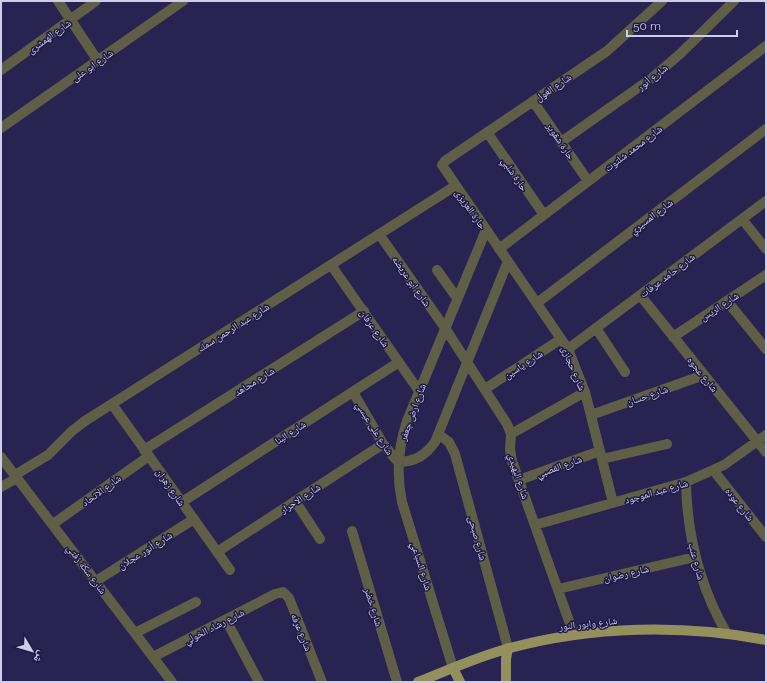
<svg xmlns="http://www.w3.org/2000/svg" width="767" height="683" font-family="Raleway,'Noto Naskh Arabic',sans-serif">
	<rect width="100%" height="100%" fill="#282351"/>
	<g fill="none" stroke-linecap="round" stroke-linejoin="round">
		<path stroke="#5f5e46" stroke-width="10" d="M58,1L98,61
			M1,70L96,1
			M533,101L588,181
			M1,128L183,1
			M487,132L544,215
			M561,142L652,78L680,54L734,1
			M742,219L766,249
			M379,234L445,328L507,424L511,434L510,450L512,461L574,635
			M499,249L766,46
			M331,265L419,391
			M437,270L457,298
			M640,295L766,452
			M727,301L766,349
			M537,303L766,129
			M596,328L625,372
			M673,337L766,275
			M568,349L766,201
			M485,389L561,339
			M353,392L383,444L398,462
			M112,404L230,570
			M591,415L704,375
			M438,434L449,442L455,454L508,648
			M511,434L585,392
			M144,450L364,311
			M1,457L172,682
			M602,459L667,444
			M398,462C414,462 425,456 435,442L508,261
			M714,471L766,537
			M15,475L48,455L72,431L85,421L455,186
			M519,480L600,451
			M686,482C687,537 700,587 727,634
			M1,487L17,478
			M295,501L320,539
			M182,502L399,362
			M613,503L585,392L568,349L442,165L445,161L607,51L662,1
			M53,524L149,456
			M535,525L686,482L724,465L766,435
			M352,531L397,682
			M217,552L383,444
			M96,581L194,519
			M558,589L695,557
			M226,620L259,682
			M135,633L196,602
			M153,657L275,594L283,592L289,598L322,682
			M453,668L402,502C396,474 398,448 407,421L486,230"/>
		<path stroke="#93905e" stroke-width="10" d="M453,668L460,682
			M418,682C448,670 479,656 510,648C592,626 683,624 766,640
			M506,682V659L508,648"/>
	</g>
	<g text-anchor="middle" stroke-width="3" stroke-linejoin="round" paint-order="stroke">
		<g font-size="10" fill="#ceceec" stroke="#1f1946">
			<text transform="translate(49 36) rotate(-36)" y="4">شارع الهمشرى</text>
			<text transform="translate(92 65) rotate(-35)" y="4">شارع ابو على</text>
			<text transform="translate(652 77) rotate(-38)" y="4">شارع أنور</text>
			<text transform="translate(553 87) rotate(-34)" y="4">شارع الغول</text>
			<text transform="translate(561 141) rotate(56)" y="4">حارة شقوير</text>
			<text transform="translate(633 148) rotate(-37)" y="4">شارع محمد شلتوت</text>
			<text transform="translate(515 174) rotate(56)" y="4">حارة شلبي</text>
			<text transform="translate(471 209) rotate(55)" y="4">حارة العزيزى</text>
			<text transform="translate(651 216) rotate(-37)" y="4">شارع المسيري</text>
			<text transform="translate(667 275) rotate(-37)" y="4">شارع حامد عرفات</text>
			<text transform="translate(412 281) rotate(55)" y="4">شارع ابو عريضه</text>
			<text transform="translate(719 306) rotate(-33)" y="4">شارع الريس</text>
			<text transform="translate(233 327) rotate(-32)" y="4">شارع عبد الرحمن سمك</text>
			<text transform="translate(375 328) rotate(55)" y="4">شارع عرفان</text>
			<text transform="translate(523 364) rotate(-33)" y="4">شارع ياسين</text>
			<text transform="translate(574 368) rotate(67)" y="4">شارع حجازى</text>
			<text transform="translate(703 374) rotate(51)" y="4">شارع عجوه</text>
			<text transform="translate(254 381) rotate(-32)" y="4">شارع مجاهد</text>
			<text transform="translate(647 395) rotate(-19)" y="4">شارع حسان</text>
			<text transform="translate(412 412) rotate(-70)" y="4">شارع ارض جعفر</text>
			<text transform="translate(375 428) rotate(58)" y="4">شارع على عيسي</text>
			<text transform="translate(290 432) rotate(-33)" y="4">شارع البنا</text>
			<text transform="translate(559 466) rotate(-20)" y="4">شارع القصبي</text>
			<text transform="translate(519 476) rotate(72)" y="4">شارع البهيدي</text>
			<text transform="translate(171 487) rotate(55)" y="4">شارع زهران</text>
			<text transform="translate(101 490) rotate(-36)" y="4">شارع الاتحاد</text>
			<text transform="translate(656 491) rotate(-16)" y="4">شارع عبد الموجود</text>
			<text transform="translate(300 498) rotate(-33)" y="4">شارع الاحرار</text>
			<text transform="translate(740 504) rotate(52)" y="4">شارع عوده</text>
			<text transform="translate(478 538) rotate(75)" y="4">شارع صبحى</text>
			<text transform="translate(145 550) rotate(-32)" y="4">شارع أنور عجلان</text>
			<text transform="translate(697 561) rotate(75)" y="4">شارع عنب</text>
			<text transform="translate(422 566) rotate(73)" y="4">شارع السباعي</text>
			<text transform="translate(87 569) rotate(53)" y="4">شارع سكة زفتي</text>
			<text transform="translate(626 573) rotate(-13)" y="4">شارع رضوان</text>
			<text transform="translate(374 607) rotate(73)" y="4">شارع خضر</text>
			<text transform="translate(588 623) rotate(-6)" y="4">شارع وابور النور</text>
			<text transform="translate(214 626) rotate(-27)" y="4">شارع رشاد الخولي</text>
			<text transform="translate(302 632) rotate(68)" y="4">شارع عرفه</text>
		</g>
	</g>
	<rect width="767" height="683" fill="none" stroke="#ceceec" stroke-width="4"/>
	<g transform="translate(32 651) rotate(128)" stroke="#1f1946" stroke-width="3" paint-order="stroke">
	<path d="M0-3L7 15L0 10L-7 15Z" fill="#ceceec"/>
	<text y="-6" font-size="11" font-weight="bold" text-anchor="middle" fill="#ceceec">ش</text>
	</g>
	<path d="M627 30v6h110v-6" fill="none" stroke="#ceceec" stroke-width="2"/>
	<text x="633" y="30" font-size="12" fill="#ceceec" stroke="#1f1946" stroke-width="3" paint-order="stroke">50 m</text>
</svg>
